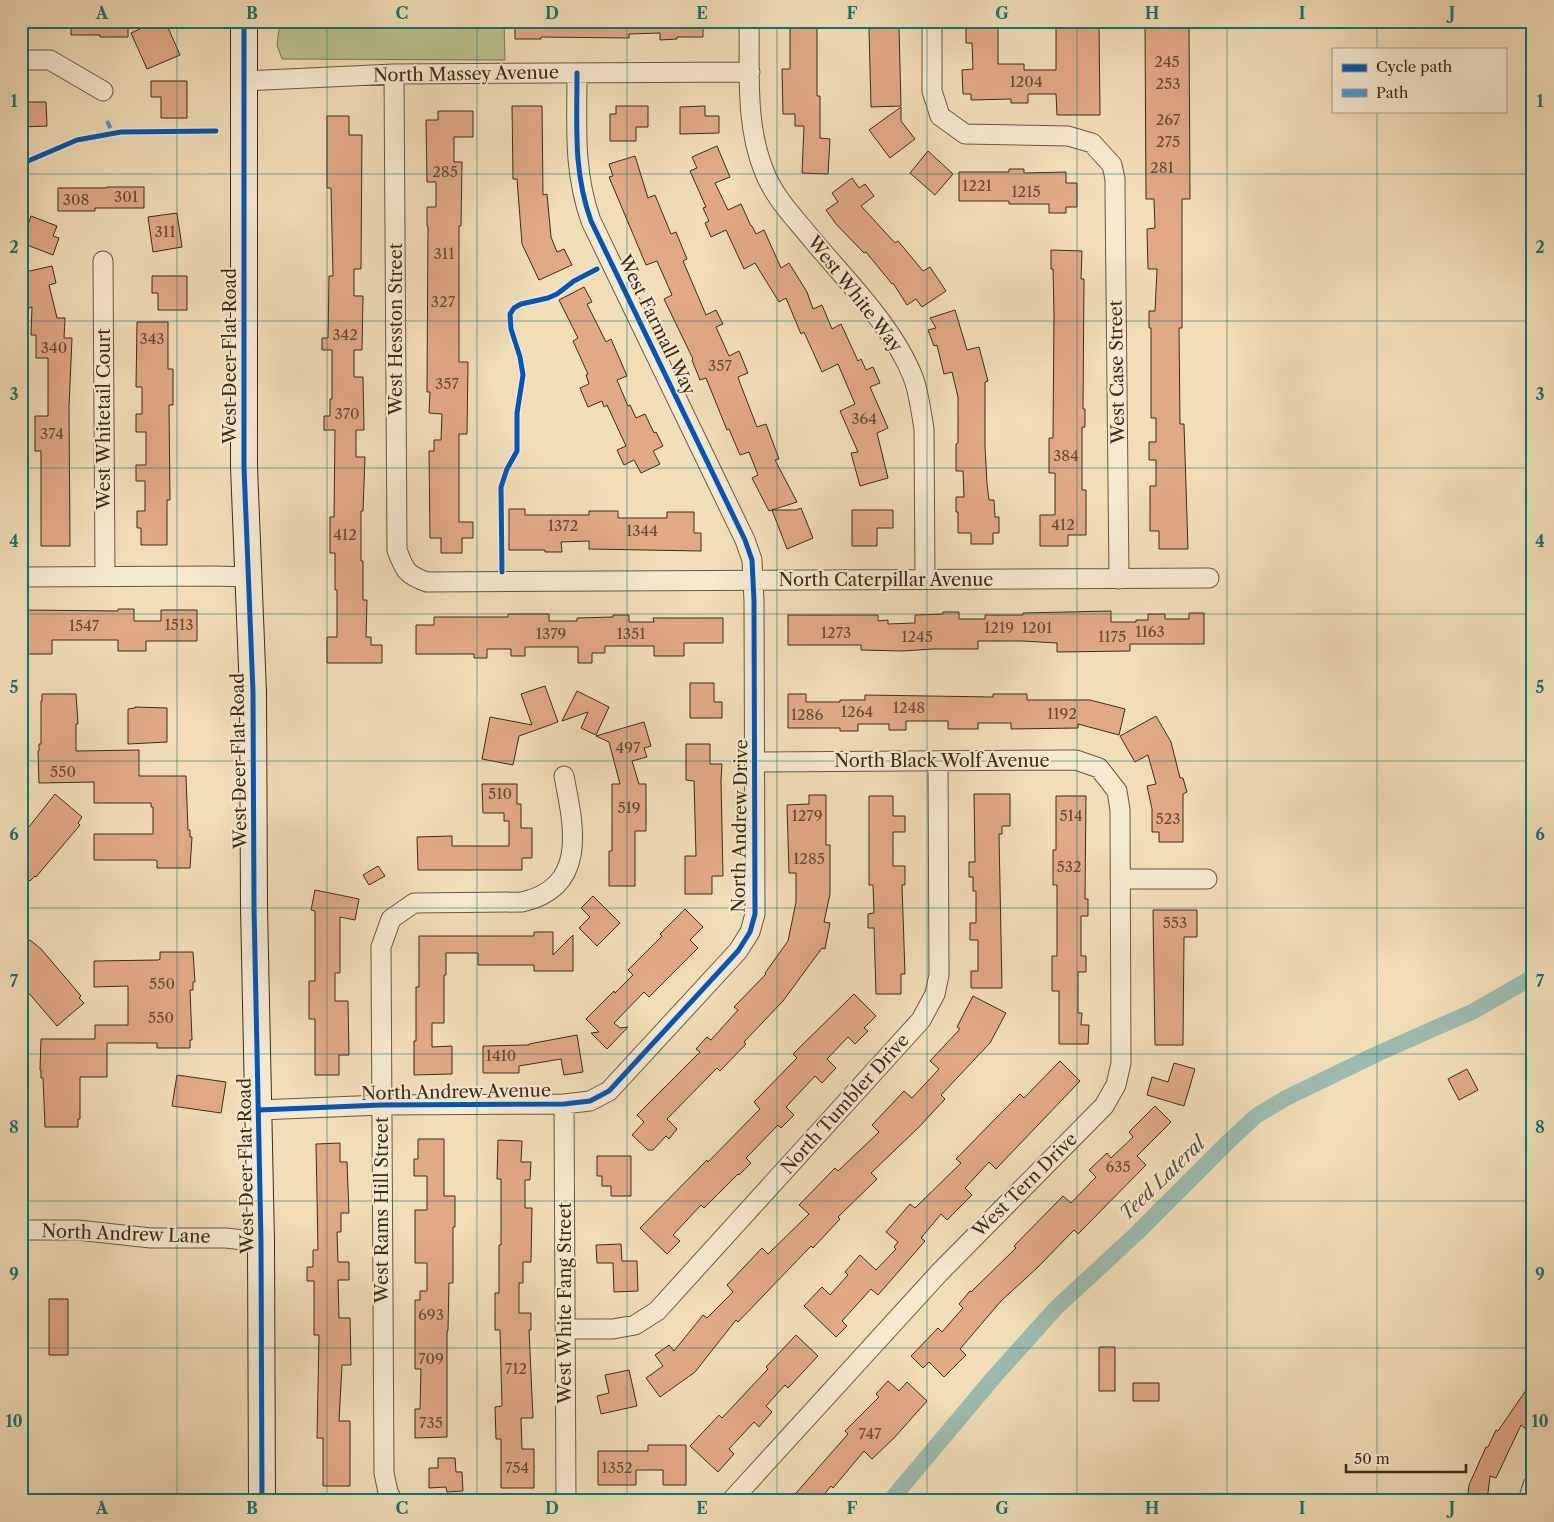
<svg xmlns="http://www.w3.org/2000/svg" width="1554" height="1522" font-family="'Libre Caslon Text',serif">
	<rect width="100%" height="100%" fill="#f1ddb6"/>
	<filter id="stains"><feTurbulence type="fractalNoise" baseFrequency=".004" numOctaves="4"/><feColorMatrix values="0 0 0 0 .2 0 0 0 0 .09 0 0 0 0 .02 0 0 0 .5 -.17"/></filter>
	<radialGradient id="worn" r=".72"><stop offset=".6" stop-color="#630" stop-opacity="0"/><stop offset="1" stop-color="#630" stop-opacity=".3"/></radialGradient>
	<path fill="#bcc08c" stroke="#7c7653" d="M280,21H504L505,60L282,59L277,45Z"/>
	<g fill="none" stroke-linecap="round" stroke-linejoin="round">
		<path stroke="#9bbbaf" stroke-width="16" d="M890,1501L994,1377L1056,1308L1137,1233L1228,1142L1256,1116L1286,1098L1379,1053L1474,1011L1533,977"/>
	</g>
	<path fill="#e2a985" stroke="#3c2d1a" d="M71,21H128V37H100V35H71Z
		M157,21H165L180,55L147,69L131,33Z
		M515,21H703V37H677V39L660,40V33L629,34V38L541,37V39H515Z
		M790,21H817V96H820V138L830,139L828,174L802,173L804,126H795V114H783L782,69H790Z
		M874,21H889V28H899L901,106L871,107L869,28H874Z
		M966,21H998V64H1024V70H1056V21H1093V24H1099L1100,115H1057L1056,94H1028V103H1011V99L971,100V94H963L962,70L973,69L972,43H966Z
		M1145,21H1189L1190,199H1182V328H1179L1180,424H1184L1188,549H1159V531H1150V486H1156V460H1149V442H1156V418H1151V328H1149V311H1155L1157,269H1148L1147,229L1155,228L1154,199H1146Z
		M151,81H187V118H161V97H151Z
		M21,102H46L47,126L21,127Z
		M512,106H542L543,195L547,194L551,237L557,252L564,249L572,265L539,280L522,244L517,179H513Z
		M616,106H648V127H636V141H610V114H616Z
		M705,106V116H719V133L680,134V107Z
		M901,107V121L915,139L890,158L869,130Z
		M438,111H473V137H454V162H462L461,226H459V362H468L467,434H459V522H473V538H462V553H441V538H430L429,451H434V440H441L442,414L429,413L430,392H427L428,226H427V207H436V182H427L426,120H438Z
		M327,116H349V135H362L361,269H354V296H363L362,350H354V377H363L364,430H356V457H365L363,511H361V561H363V600H367L366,637H371V645H382V663H327V637H337V590H335V553H330V517H334L335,430H324V416H330V399H332V350H322V338H328L329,276H333L331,188H327Z
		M717,146L730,177L715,183L728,210L741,204L751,226H752L756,234L764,230L781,268L789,263L807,292L813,309L822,305L832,329L841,324L858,361L861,359L866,370L873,367L880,383L870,387L888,428L877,433L888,478L860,486L851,453L858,452L840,411L855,404L838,364L822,372L804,332L801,334L786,298L779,302L755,263L744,269L726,230L711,237L705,223L709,221L703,208L706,207L690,171L697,168L692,157Z
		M928,151L953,174L935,195L910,173Z
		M635,156L648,198L655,195L671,234L676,232L687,259L683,261L706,315L716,310L723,324L716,327L729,356L739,351L748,373L738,377L740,383L757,427L766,424L779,459L775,460L797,502L772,510H796L801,508L813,538L787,549L772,510L769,511L752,478L758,475L749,452L740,455L729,429L727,430L706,378L700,380L692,360L693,359L664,299L672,295L657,261L646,265L609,177L613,176L609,164Z
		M1009,169H1024V173L1066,172V183H1077V207H1066V213H1049V204H1009V201H959V172H1009Z
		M852,178L859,188L865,184L874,196L861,206L895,243L898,241L923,271L930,267L946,291L922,307L916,299L907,305L893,283L892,284L866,252L864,253L836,224L826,210L838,202L832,193Z
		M107,187H144V208H95V211H58V188H107Z
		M177,213L182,247L153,252L148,217Z
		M31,216L57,226L53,236L59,238L53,255L22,243Z
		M1051,250L1082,251L1081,279H1084L1083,409H1085V427H1082V490H1086V535H1068V546H1040V515H1055V473H1049V438H1053L1054,313L1053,269H1051Z
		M52,266L56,283L49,285L57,318H65L64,338H72L69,407L70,546H41V451H35V416H48V358H36V335H31L32,307L25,309L21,294V273Z
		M152,276H187V310H158V293H152Z
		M584,287L592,302L587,304L606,342L611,339L627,376L617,380L628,406L630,405L636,418L645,414L654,433L656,432L663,446L653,451L660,464L641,473L634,460L624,465L617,450L626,446L607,405L604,407L602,401L588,407L580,388L589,384L586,375L588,374L573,341L578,338L559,300Z
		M955,310L967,350L979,347L988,381L985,382V446L987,484L989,500H994L995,517H999V533H993V544H971V533H958V512H956V497H964L963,471H956V444L958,443V397L952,372L944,374L937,345L934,346L928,330L936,328L930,318Z
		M137,322H168V369H173V405H169L170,500H167V545H141V528H137V511H145V481H136V465H146V432H136V414H142V387H136Z
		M509,509H525V515H589V511H618V518H667V512H694V533H701V551L589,549V541L561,542L562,552H545V550H509Z
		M852,510H893V528H877V546H852Z
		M118,609H134V621H161V610H197V641H146V651H118V640H52V654H24V610L118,611Z
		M1111,611V622H1136V620H1148V614H1165V619H1189V613H1204V644H1130V651L1057,652V643L1023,641H978V649H932L903,651L861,650V645H788V615H878V621L888,620V624L915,623V615L943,614V612H959V619H985V615H1023V613Z
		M508,614H549V621H577V618L613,617V615H629V622H654L653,618H723V643H684V656H654V646H605V653H592V663H578V647H525V656H511V649H487V658H474V654H416V625H434V617H508Z
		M690,683H714V702H722V718H690Z
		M545,686L558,722L519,736L513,765L482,759L490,717L532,725L521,694Z
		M577,691L609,707L596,735L581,728L588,712L562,721Z
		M42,694H76L78,724H76V751L139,750V776H186L188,830H190V837H192L190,868H157V861L155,860H94V834H153V807H151V803H94V782L39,783L38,751H39V744H41V701H42Z
		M788,694H806V702H840V700H865V695L993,697V694H1027V700H1090L1125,709L1119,735L1078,724V728L1011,729V723H978V729H948V721H906V730H889V724H858V731H840V728H788Z
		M135,707L167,708V742L128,744V709L135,708Z
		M1156,716L1171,742L1180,778H1183L1187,792L1183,794V842H1159V832H1152V809L1147,786L1156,784L1148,755L1135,762L1120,736Z
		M644,722L651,746L644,748L647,757L632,761L639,784H646V831H635V886H609V851H612V784H620L609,742L596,736Z
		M686,744H710V764H722L721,781L723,876H712V894H685V856H696L694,781L686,780Z
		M482,784H517V804H521V828H532V858H522V870H418L417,837L452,836V846H509V821H504V813H483Z
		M55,794L82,817L78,823L80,825L36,877L35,876L30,881L21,874V837Z
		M974,794H1010V826H1002V834H999L1002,988H971V971H978V940H970V923H976V891H973V877H969V862H975Z
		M809,795H826V845H830V894L824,922L830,923L825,949L822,948L783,1001L744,1042L746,1044L720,1071L717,1068L667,1119L677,1129L669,1139L666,1136L653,1150H648L632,1135L644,1122L637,1115L700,1052L696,1049L707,1037L711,1040L738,1010L734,1007L766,974L765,973L788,941L796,902V873H789L787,805L809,804Z
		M869,796H893V816H905V832H893V866H905V885H902L905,974H901V994H876L874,928H868V914L874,913L873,885H869Z
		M1056,796H1086L1085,899H1088V916H1081V956H1086V972H1078V1013H1082L1081,1025H1089L1088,1044H1059V991H1052V956H1057V885H1053V850H1056Z
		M378,866L385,876L369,885L363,875Z
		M315,890L359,899L355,920L340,917V973H335V1001H348L349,1055H339V1075H315V1019H309V981H315V911L311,910Z
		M593,896L620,923L597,946L579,928L590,917L581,908Z
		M685,909L703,927L690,940L698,948L649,997L644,992L614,1023L620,1028L628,1027L607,1049L591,1033L599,1032L586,1019L614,991L615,993L633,975L628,970L662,936L660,934Z
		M1153,910H1197V937H1184L1183,1045H1155Z
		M534,932H553V955L573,935V971H534V965H478V953H446V975H444V1023H432V1047L452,1046V1074L414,1075V1041H416V987H419V936H534Z
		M30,940L41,949L70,983L81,996L79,998L84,1003L57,1026L21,984V947Z
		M160,952H193L195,982H193V990H190L192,1040H190V1048H157V1043H107V1077H80V1119H78V1127H45L43,1078H41V1070H40L41,1039H95V1025H128V986L94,987V961L158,960L160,959Z
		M854,994L876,1016L864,1028L868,1031L855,1044L848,1037L827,1059L836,1068L822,1083L815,1076L786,1107L794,1115L781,1128L778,1125L746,1158L751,1163L739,1175L738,1174L704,1208L701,1205L673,1235L680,1241L667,1254L640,1228L707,1160L708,1162L760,1109L754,1102L797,1058L793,1054Z
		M973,996L1006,1013L990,1043L941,1095L945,1099L919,1127L871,1173L877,1179L838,1217L840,1219L813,1248L811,1246L738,1322L736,1320L695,1372L660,1397L646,1378L663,1366L655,1355L669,1345L674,1351L703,1315L707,1318L733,1292L727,1285L762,1248L768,1254L809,1214L799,1205L835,1168L838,1171L879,1132L872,1125L904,1091L912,1098L939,1069L930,1061L960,1029L957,1027Z
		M577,1035L583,1072L564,1075L561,1059L519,1066V1073H483V1046L529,1045V1044Z
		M1060,1061L1080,1081L996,1169L989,1162L965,1188L972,1195L947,1220L941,1214L921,1238L925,1241L892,1279L878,1295L871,1289L842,1321L847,1326L836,1337L804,1306L822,1287L830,1295L848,1275L845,1272L860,1255L876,1270L896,1249L894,1247L898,1242L886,1232L910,1204L915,1208L961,1163L956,1159L996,1118L1020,1094L1024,1098Z
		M1174,1063L1195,1069L1184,1106L1147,1095L1152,1077L1168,1082Z
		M1467,1069L1478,1090L1459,1100L1448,1079Z
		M177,1075L226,1082L221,1113L172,1106Z
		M1155,1106L1171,1122L1137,1156L1146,1165L1078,1234L1074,1230L1037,1268L1001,1301L960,1349L966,1355L944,1377L929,1362L923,1368L911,1356L938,1328L942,1332L963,1308L959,1304L970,1291L971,1292L1016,1248L1014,1246L1063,1196L1071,1203L1096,1177L1089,1170L1107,1153L1111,1158L1133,1137L1129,1132Z
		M418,1139H444V1196H455V1227H453V1283H449L448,1331H447V1437L415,1438V1409H420L421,1369H415V1300H420V1291H427V1263H415V1210H427V1176H414V1159H418Z
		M498,1140L522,1141L521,1162H531L530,1180H525V1208H532L531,1262H523V1283H519V1313H531V1330H529L533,1418H521L522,1449H534V1488H501V1439H496L495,1407L502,1406L500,1330H495V1293H499V1245H501V1179H497Z
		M340,1143V1162H347L349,1213H341V1232H337L338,1262H349V1280H338L339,1318H350L351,1365H342L339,1421H350V1486H323V1438H317L319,1335H314V1281H307V1267H313V1250H318L316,1144Z
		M597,1156H631V1196H611V1186H602V1176H597Z
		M621,1244L622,1261H637L638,1291L614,1292L613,1263H597L596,1245Z
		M49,1299H68V1355H49Z
		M796,1335L818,1356L788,1388L785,1385L766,1406L772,1412L759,1427L754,1422L729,1449L734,1454L718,1472L690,1446L719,1415L722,1418L768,1369L766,1367Z
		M1099,1347H1115V1391H1099Z
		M629,1370L637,1406L601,1414L597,1396L609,1393L605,1375Z
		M1533,1380V1418L1526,1429L1521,1425L1496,1478L1490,1476L1487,1501H1467L1469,1485L1486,1447H1488L1496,1430L1498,1431Z
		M888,1381L899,1391L907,1382L927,1401L894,1438L872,1459L864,1451L833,1488L831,1486L819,1501H789L848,1434L845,1431L879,1397L876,1394Z
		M1133,1383H1159V1401H1133Z
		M648,1445H686V1485H663V1470H636V1485H598V1451H648Z
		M438,1458H455L456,1472H462L463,1491L447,1492L446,1487L429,1488V1468H438Z"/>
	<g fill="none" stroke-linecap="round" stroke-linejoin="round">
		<g stroke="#695941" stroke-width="21">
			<path id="minor" d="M749,21C750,72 745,124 764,171C774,197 793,216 810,237C845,279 893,326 913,377C919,393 921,411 924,429L925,579
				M932,21V91L940,116L965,134L1068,136L1092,143L1112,165L1115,179V191L1119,579
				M21,60H50L103,91
				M394,74L397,550C404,569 406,575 427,582L1209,578
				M243,81L394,74L750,72
				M103,261L105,576
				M21,577L215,576L248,577
				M1120,879H1207
				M564,1104L566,1501
				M259,1110L381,1105L564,1104L590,1101L609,1091L738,951L750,932L755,914L754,601L752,560L745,540L591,221C573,171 577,125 577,73
				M21,1230H77L151,1238H226L261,1242
				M565,1329H613L635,1325L657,1311L921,1020L935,994L939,975L938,761
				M393,1501L388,1492L384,1473L381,947L391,919L414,903L522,902C588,887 574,827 564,776
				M731,1501L939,1273L1104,1106L1116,1085L1121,1063L1120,810L1117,791L1099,768L1076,760L755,762
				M1528,1501L1533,1485"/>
		</g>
		<g stroke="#3c2d1a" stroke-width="28">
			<path id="secondary" d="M244,21V467L253,692L254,907L261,1242L262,1501"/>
		</g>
		<use href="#minor" stroke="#f6e9d0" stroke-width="19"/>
		<use href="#secondary" stroke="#f6e9d0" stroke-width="26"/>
		<path stroke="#3f9ddf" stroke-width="4" stroke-dasharray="8 4" stroke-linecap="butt" d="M107,121L113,133"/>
		<g stroke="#f6e9d0" stroke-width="8">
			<path id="cycleway" d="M244,21V467L253,692L254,907L261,1242L262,1501
				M21,164L77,140L121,132L216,131
				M502,572L501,487L507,469L517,451V413L523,375L520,357L511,329L510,314L514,308L521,304L548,298L557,294L574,281L597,269
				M259,1110L381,1105L564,1104L590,1101L609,1091L738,951L750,932L755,914L754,601L752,560L745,540L591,221C573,171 577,125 577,73"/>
		</g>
		<use href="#cycleway" stroke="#0057b8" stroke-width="5"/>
	</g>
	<path fill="none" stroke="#0f766e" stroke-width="1" stroke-opacity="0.55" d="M177,21V1501M327,21V1501M477,21V1501M627,21V1501M777,21V1501M927,21V1501M1077,21V1501M1227,21V1501M1377,21V49M1377,111V1501M21,174H1533M21,321H1533M21,468H1533M21,614H1533M21,761H1533M21,908H1533M21,1054H1533M21,1201H1533M21,1348H1533"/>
	<g text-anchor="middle" stroke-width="4" stroke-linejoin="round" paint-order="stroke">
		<g font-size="15" fill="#664c35">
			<text x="1167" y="67">245</text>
			<text x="1026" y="87">1204</text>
			<text x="1168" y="89">253</text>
			<text x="1168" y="125">267</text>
			<text x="1168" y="147">275</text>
			<text x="1162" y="173">281</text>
			<text x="445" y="177">285</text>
			<text x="977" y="191">1221</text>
			<text x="1026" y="197">1215</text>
			<text x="126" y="202">301</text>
			<text x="76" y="205">308</text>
			<text x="165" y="237">311</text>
			<text x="444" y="259">311</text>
			<text x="443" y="307">327</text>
			<text x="345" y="340">342</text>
			<text x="152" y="344">343</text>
			<text x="54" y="353">340</text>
			<text x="720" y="371">357</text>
			<text x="447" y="389">357</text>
			<text x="347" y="419">370</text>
			<text x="864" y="424">364</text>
			<text x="52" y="439">374</text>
			<text x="1066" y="461">384</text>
			<text x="1063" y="530">412</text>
			<text x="563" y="531">1372</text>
			<text x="642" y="536">1344</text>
			<text x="345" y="540">412</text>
			<text x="179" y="630">1513</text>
			<text x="84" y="631">1547</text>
			<text x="999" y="633">1219</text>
			<text x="1037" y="633">1201</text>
			<text x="1150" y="637">1163</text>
			<text x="836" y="638">1273</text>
			<text x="551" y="639">1379</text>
			<text x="631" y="639">1351</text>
			<text x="917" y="642">1245</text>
			<text x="1112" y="642">1175</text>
			<text x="909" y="713">1248</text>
			<text x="857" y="717">1264</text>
			<text x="1062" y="719">1192</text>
			<text x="807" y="720">1286</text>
			<text x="628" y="753">497</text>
			<text x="63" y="777">550</text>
			<text x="500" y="799">510</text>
			<text x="629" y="813">519</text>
			<text x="807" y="821">1279</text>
			<text x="1071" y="821">514</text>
			<text x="1168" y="824">523</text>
			<text x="809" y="864">1285</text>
			<text x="1069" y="872">532</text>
			<text x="1175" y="928">553</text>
			<text x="162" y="989">550</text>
			<text x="161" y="1023">550</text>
			<text x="501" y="1061">1410</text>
			<text x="1118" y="1172">635</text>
			<text x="431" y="1320">693</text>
			<text x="431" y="1364">709</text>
			<text x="516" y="1374">712</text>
			<text x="431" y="1428">735</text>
			<text x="870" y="1439">747</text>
			<text x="517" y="1473">754</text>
			<text x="617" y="1473">1352</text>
		</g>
		<g font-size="18" fill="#3c2d1a" stroke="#f6e9d0">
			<text transform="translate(466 74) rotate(-1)" y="6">North Massey Avenue</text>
			<text transform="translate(855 294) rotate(52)" y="6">West White Way</text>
			<text transform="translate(657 325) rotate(64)" y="6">West Farmall Way</text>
			<text transform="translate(396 329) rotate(-90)" y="6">West Hesston Street</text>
			<text transform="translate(230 356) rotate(-90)" y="6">West Deer Flat Road</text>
			<text transform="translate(1117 372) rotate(-91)" y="6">West Case Street</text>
			<text transform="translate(104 419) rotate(-90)" y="6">West Whitetail Court</text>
			<text x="886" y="586">North Caterpillar Avenue</text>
			<text transform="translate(239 761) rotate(-91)" y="6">West Deer Flat Road</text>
			<text x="942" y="767">North Black Wolf Avenue</text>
			<text transform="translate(740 826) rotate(-89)" y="6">North Andrew Drive</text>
			<text transform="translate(456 1092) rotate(-1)" y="6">North Andrew Avenue</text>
			<text transform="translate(845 1104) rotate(-48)" y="6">North Tumbler Drive</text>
			<text transform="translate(246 1166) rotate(-91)" y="6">West Deer Flat Road</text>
			<text transform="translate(1025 1185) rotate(-45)" y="6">West Tern Drive</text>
			<text transform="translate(382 1210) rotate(-90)" y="6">West Rams Hill Street</text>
			<text transform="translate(126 1234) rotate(2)" y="6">North Andrew Lane</text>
			<text transform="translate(565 1303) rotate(-90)" y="6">West White Fang Street</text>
		</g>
		<g font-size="19" font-style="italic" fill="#54503f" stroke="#f6e9d0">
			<text transform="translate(1162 1178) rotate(-44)" y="7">Teed Lateral</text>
		</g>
	</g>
	<rect width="1554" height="1522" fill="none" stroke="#f1ddb6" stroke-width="55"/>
	<rect x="1332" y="48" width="175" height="65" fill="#f6e9d0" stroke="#ac9e87"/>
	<rect x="1342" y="64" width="25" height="8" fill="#0057b8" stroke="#ac9e87"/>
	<text x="1376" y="72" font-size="15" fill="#3c2d1a">Cycle path</text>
	<rect x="1342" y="89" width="25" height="8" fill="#3f9ddf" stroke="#ac9e87"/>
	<text x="1376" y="98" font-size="15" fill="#3c2d1a">Path</text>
	<path d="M1346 1464v8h120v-8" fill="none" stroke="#3c2d1a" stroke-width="2.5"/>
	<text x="1354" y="1464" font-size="15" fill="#3c2d1a" stroke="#f6e9d0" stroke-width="4" paint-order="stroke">50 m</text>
	<rect x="28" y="28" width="1498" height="1466" fill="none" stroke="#0f766e" stroke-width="2"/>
	<g font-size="16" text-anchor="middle" font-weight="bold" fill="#0f766e">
		<text x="102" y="19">A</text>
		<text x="252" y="19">B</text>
		<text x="402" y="19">C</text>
		<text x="552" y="19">D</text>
		<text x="702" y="19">E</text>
		<text x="852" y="19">F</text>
		<text x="1002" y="19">G</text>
		<text x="1152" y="19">H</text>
		<text x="1302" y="19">I</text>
		<text x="1452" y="19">J</text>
		<text x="14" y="107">1</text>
		<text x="1540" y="107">1</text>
		<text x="14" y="253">2</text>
		<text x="1540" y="253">2</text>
		<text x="14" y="400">3</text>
		<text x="1540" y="400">3</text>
		<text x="14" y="547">4</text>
		<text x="1540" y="547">4</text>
		<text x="14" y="693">5</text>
		<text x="1540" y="693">5</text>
		<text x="14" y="840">6</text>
		<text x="1540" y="840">6</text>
		<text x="14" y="987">7</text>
		<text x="1540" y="987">7</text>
		<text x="14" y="1133">8</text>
		<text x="1540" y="1133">8</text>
		<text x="14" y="1280">9</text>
		<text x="1540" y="1280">9</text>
		<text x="14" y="1427">10</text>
		<text x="1540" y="1427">10</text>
		<text x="102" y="1514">A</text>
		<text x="252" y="1514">B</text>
		<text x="402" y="1514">C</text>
		<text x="552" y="1514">D</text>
		<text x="702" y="1514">E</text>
		<text x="852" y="1514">F</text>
		<text x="1002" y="1514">G</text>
		<text x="1152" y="1514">H</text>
		<text x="1302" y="1514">I</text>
		<text x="1452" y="1514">J</text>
	</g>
	<rect width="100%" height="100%" filter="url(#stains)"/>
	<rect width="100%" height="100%" fill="url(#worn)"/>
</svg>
